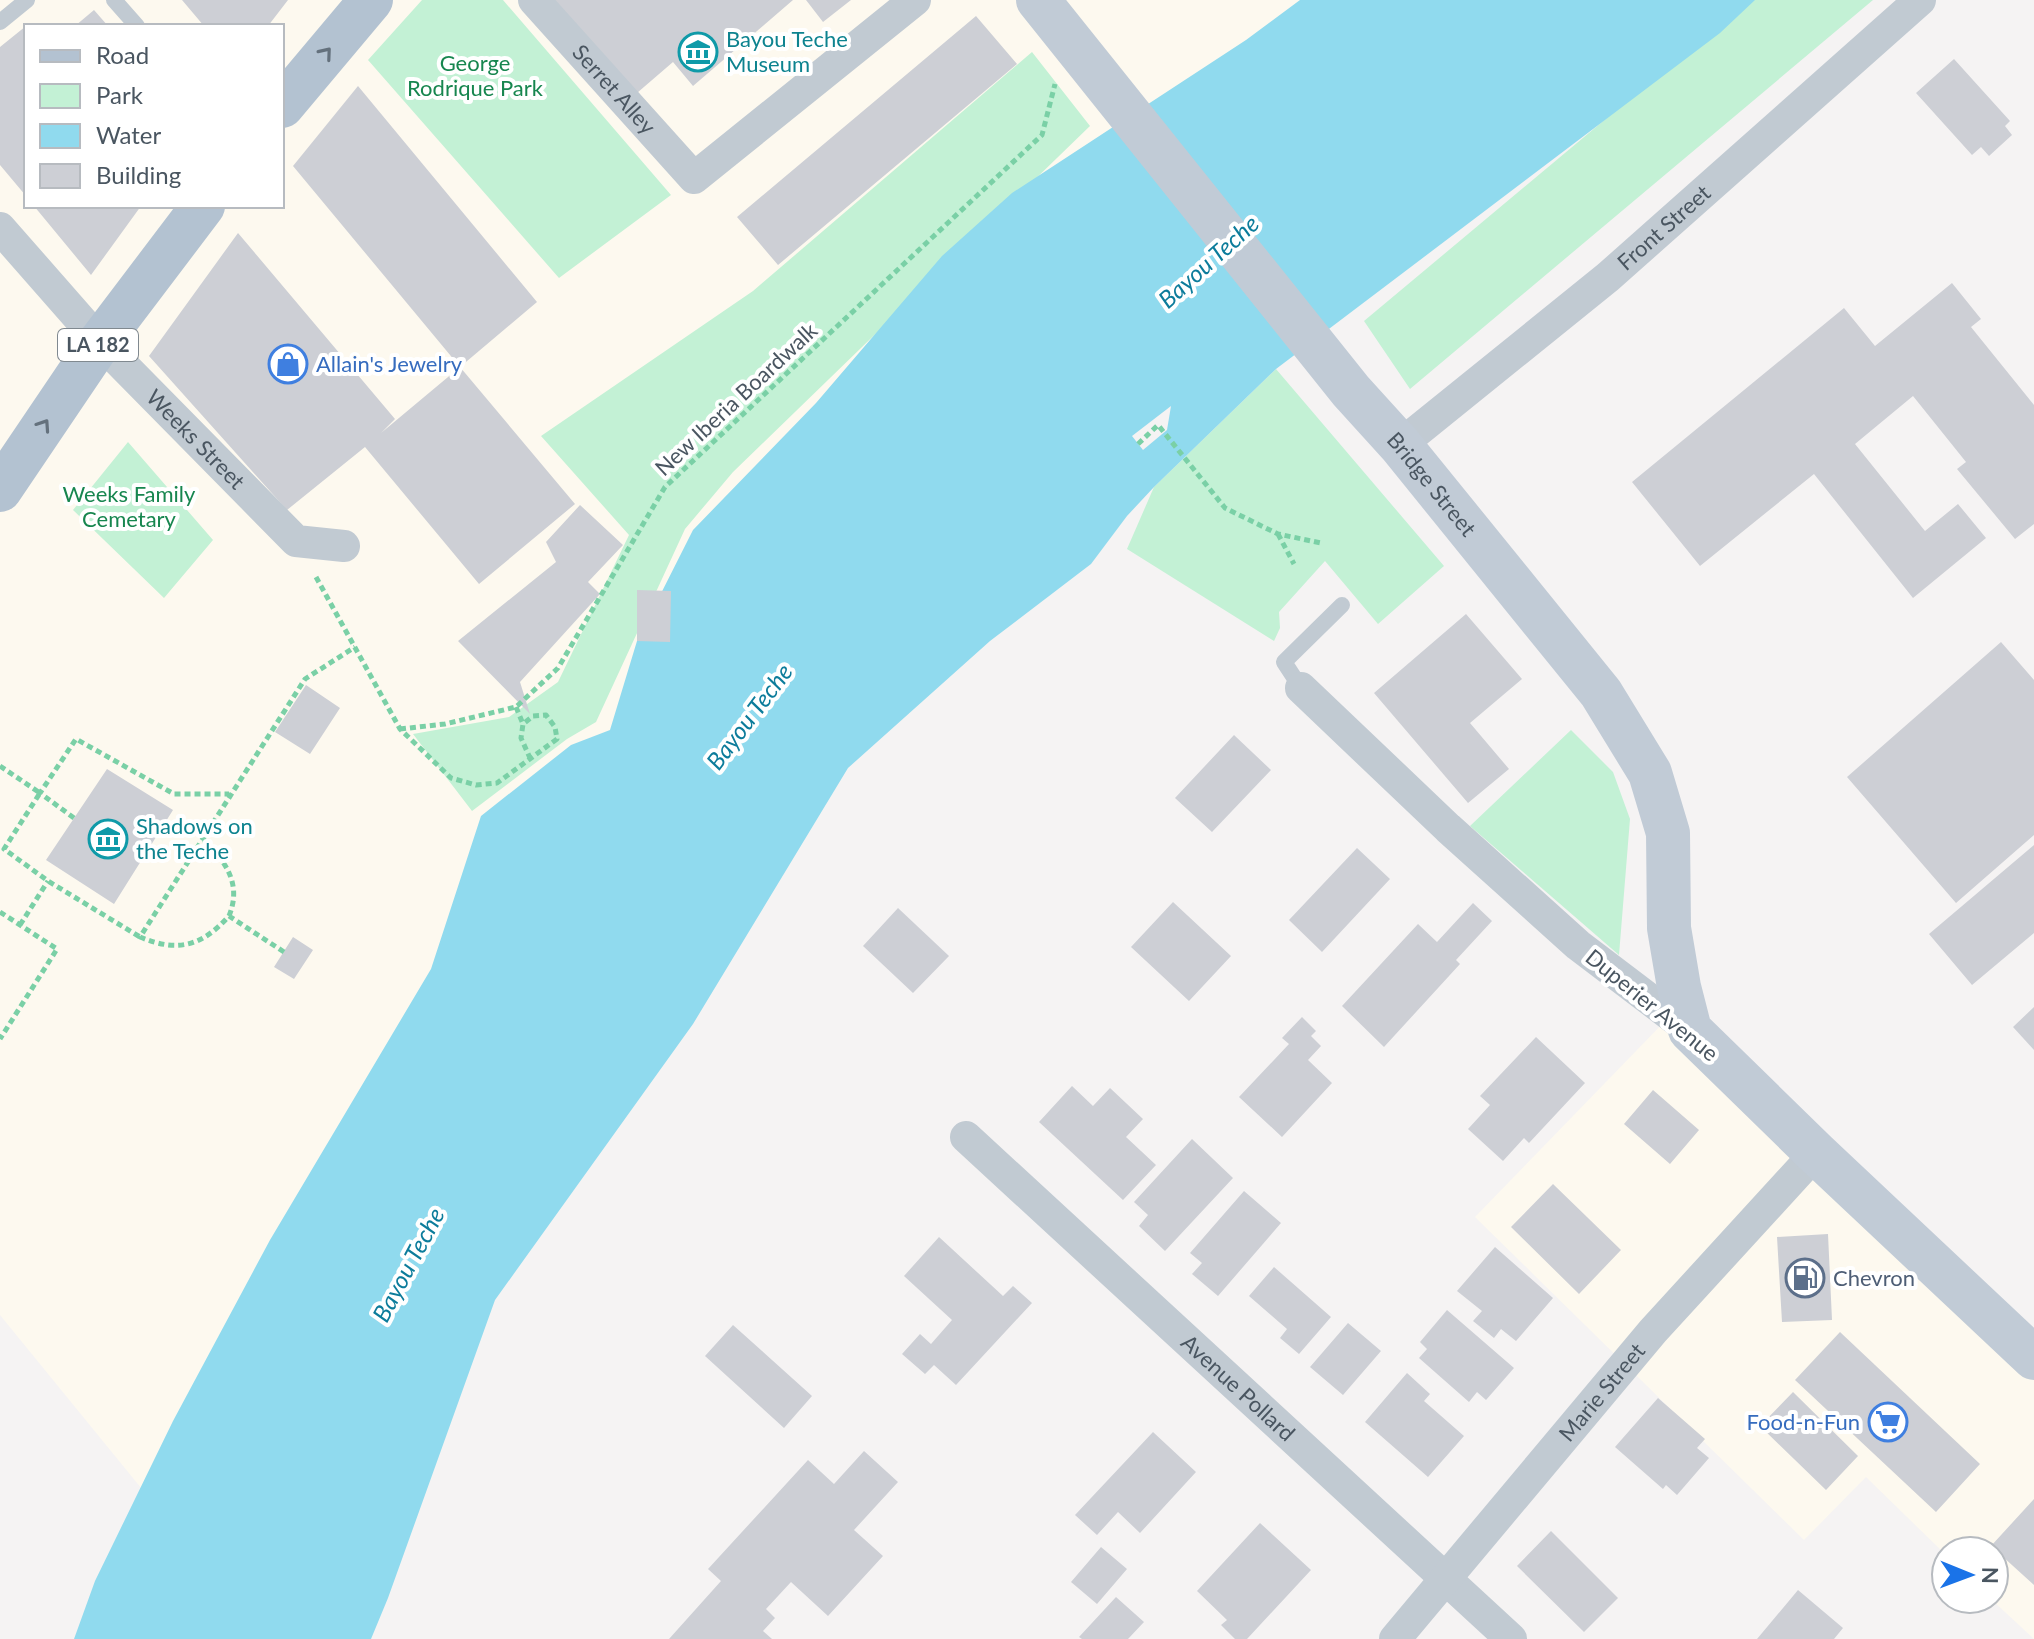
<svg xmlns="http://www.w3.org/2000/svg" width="2034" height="1639" font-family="Lato,sans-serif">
	<rect width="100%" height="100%" fill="#f5f3f3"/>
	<path fill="#fdf9ef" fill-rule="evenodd" d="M0,0H1359L146,1494L0,1315ZM26,26H282V206H26Z
		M1669,1017L2034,1374V1639L1991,1599H1994V1551H1946V1555L1866,1477L1804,1540L1475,1217Z"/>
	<path fill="#c3f1d5" d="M422,0H503L671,195L559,278L368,60Z
		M1748,0H1873L1410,389L1364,321Z
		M1032,52L1090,126L733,472L685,529L596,722L567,739L472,811L413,734L509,717L558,682L629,535L541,436L753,291Z
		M1276,369L1444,566L1378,624L1325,561L1279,612L1280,628L1274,641L1127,549L1154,487Z
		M128,442L213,540L164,598L73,510Z
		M1571,730L1613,772L1630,819L1619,955L1470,826Z"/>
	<path fill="#90daee" d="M1300,0H1755L1720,33L1276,369L1154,487L1127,516L1091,564L990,641L848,768L693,1024L495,1300L388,1598L371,1639H74L95,1581L173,1421L270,1240L431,969L481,816L571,745L610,730L637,641L693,530L816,403L942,256L1012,193L1246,40Z"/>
	<path fill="#f5f3f3" d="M1171,406L1167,430L1143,450L1132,436Z"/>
	<path fill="#cdcfd5" d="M182,0H288L268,26H204Z
		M551,0H793L693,86L673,62L630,99Z
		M806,0H851L823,22Z
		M94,10L108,26H75Z
		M976,16L1017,64L778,265L737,217Z
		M26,26V196L0,165V47Z
		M1954,59L2010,121L2005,126L2012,135L1989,156L1981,147L1972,155L1916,93Z
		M358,86L537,302L460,367L293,166Z
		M34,206H141L91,275Z
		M238,233L395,419L381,433L460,367L575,504L479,584L365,447L287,510L149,356Z
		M1952,283L1981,319L1971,327L2034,405V524L2015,539L1957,469L1966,462L1913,396L1855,444L1925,531L1958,504L1986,538L1913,598L1814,474L1700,566L1632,482L1844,308L1875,346Z
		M580,505L623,545L588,582L600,594L520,682L530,714L458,641L556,562L546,542Z
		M637,590L671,591L670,642L637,641Z
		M1466,614L1522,679L1470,723L1509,769L1468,803L1374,693Z
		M2001,642L2034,680V835L1956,903L1847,777Z
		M306,685L340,708L310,754L275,732Z
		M1234,735L1271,770L1212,832L1175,798Z
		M107,769L173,810L114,904L46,860Z
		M2034,845V933L1972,985L1929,934Z
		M1357,848L1390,879L1322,952L1289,920Z
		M1173,902L1231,956L1189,1001L1131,947Z
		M1473,903L1492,921L1456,960L1460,964L1384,1047L1342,1006L1418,924L1437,942Z
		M898,908L949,956L913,993L863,946Z
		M293,937L313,950L294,979L274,967Z
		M2034,1007V1050L2013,1027Z
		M1302,1017L1316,1031L1311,1036L1321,1046L1308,1060L1332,1083L1282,1137L1239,1097L1289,1044L1282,1038Z
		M1536,1037L1585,1083L1529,1143L1524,1138L1503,1161L1468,1129L1490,1105L1480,1096Z
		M1072,1086L1093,1106L1110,1088L1143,1119L1126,1137L1156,1165L1123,1200L1039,1122Z
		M1653,1090L1699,1130L1670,1164L1624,1124Z
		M1192,1139L1233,1178L1165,1251L1139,1226L1148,1215L1134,1202Z
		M1553,1184L1621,1250L1579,1294L1511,1227Z
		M1244,1191L1281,1223L1218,1296L1192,1274L1202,1263L1190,1253Z
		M1828,1234L1832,1320L1782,1322L1777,1237Z
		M939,1237L1003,1296L1013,1286L1032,1303L956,1385L934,1365L925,1374L902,1354L920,1334L931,1344L952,1320L904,1276Z
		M1495,1247L1553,1298L1516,1341L1501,1329L1494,1338L1473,1321L1482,1311L1457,1291Z
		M1274,1267L1331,1317L1299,1354L1280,1338L1287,1329L1249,1296Z
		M1447,1310L1514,1368L1486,1400L1477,1392L1469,1402L1419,1358L1427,1349L1420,1342Z
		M1348,1323L1381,1351L1343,1395L1310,1367Z
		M733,1325L812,1396L784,1428L705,1356Z
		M1840,1332L1980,1464L1936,1512L1795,1380Z
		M1407,1373L1430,1394L1424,1401L1464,1436L1428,1477L1365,1422Z
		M1793,1392L1858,1456L1826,1490L1760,1426Z
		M1658,1398L1705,1439L1697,1448L1709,1458L1677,1495L1666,1485L1663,1489L1615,1447Z
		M1153,1432L1196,1472L1140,1533L1118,1512L1097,1535L1075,1515Z
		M864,1451L898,1482L854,1530L883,1556L828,1616L791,1582L766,1609L775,1618L763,1631L772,1639H669L721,1581L708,1569L808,1460L834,1484Z
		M2034,1499V1585L1991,1546Z
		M1260,1523L1311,1570L1247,1639H1235L1221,1625L1227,1620L1197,1591Z
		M1551,1531L1618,1598L1584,1632L1517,1566Z
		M1101,1547L1127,1569L1097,1604L1071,1582Z
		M1798,1590L1843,1628L1834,1639H1757Z
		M1116,1597L1144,1622L1128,1639H1082L1079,1637Z"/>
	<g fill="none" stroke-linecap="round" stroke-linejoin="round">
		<path stroke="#7ad0a6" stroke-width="5" stroke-dasharray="6 4" stroke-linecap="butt" d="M1138,444L1158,425L1225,508L1278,534L1321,543
			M1278,534L1294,564
			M316,577L400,729L451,778L476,785L497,783L557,739L555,727L546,715L533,716L523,724L521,738L530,758
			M516,707L523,724
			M400,729L445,724L516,707L558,668L665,487L1042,135L1055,84
			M0,766L40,793L4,849L48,881L140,937
			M74,818L40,793L76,739L174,794H229
			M204,840C226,862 242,884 229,916
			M0,912L57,949L0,1039
			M20,925L48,881
			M284,952L229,916C202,946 178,953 140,937L305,679L355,647"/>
		<path stroke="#c1cad2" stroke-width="16" d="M114,0L137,26
			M0,22L27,0
			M1301,688L1284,662L1342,605"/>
		<g stroke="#c1cad2" stroke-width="32">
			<path id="s1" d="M534,0L694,178L915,0"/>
			<path id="s2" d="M0,228L100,342L296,541L344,546"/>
			<path id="s3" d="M1400,445L1608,277L1920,0"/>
			<path d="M1301,688L1448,828L1578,945L1690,1030"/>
			<path id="s4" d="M966,1137L1511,1639"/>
			<path id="s5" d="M1395,1639L1653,1331L1816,1153"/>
		</g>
		<path stroke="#c1cbd6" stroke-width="44" id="s6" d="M1038,0L1351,391L1400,445L1601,693L1650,773L1668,833L1669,928L1679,987L1690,1030L1816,1153L2034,1358"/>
		<path stroke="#b3c2d1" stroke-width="44" d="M282,106L371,0
			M0,490L100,342L203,206"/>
	</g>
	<defs><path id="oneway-chevron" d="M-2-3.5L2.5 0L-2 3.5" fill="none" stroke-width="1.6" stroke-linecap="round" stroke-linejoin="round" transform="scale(2)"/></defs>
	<g stroke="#64717d">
		<use href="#oneway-chevron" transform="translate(326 53) rotate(-50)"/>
		<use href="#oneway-chevron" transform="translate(44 425) rotate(-56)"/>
	</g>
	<defs>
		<g id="museum-ring" transform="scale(2)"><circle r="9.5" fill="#fff" stroke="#0f9aa8" stroke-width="1.5"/><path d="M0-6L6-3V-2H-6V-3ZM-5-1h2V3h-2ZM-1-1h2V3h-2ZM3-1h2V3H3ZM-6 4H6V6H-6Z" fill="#0f9aa8"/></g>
		<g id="shop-ring" transform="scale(2)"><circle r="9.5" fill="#fff" stroke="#3f7fe0" stroke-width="1.5"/><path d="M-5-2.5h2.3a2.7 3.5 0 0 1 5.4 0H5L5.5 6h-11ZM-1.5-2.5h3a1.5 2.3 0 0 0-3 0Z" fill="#3f7fe0"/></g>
		<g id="fuel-ring" transform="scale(2)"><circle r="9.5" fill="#fff" stroke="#5c6f8a" stroke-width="1.5"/><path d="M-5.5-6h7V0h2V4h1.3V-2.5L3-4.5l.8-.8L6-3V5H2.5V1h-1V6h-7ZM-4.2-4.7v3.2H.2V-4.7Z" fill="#5c6f8a"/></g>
		<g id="supermarket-ring" transform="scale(2)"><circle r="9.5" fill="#fff" stroke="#3f7fe0" stroke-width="1.5"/><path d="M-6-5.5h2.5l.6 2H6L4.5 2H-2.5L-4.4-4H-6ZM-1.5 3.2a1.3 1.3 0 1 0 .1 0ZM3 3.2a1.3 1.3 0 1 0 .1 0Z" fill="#3f7fe0"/></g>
	</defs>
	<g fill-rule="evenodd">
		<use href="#museum-ring" x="698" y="52"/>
		<use href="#shop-ring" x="288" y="364"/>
		<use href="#museum-ring" x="108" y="839"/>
		<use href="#fuel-ring" x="1805" y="1278"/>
		<use href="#supermarket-ring" x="1888" y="1422"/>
	</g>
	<g text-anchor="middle" stroke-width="8" stroke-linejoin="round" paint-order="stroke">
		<rect fill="#fff" stroke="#808990" stroke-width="2" x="58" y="329" width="80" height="32" rx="6"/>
		<g font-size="20" font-weight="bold" fill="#4a5661">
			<text x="98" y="352">LA 182</text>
		</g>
		<g font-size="22" fill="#0d838f" stroke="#fff" text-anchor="start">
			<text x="726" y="47">Bayou Teche<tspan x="726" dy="25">Museum</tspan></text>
			<text x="136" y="834">Shadows on<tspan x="136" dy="25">the Teche</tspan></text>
		</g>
		<g font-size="22" fill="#17864f" stroke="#fff">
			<text x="475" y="71">George<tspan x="475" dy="25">Rodrique Park</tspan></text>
			<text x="129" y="502">Weeks Family<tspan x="129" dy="25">Cemetary</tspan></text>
		</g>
		<g font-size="22" fill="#4a5661" stroke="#fff">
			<text dy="8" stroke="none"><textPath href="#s1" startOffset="120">Serret Alley</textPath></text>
			<text dy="8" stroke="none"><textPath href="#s3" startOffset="342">Front Street</textPath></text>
			<text transform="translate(736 399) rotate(-43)" y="8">New Iberia Boardwalk</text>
			<text dy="8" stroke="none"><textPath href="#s2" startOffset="288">Weeks Street</textPath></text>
			<text dy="8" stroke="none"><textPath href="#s6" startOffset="624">Bridge Street</textPath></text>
			<text transform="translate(1652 1005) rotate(39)" y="8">Duperier Avenue</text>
			<text dy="8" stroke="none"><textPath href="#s4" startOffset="370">Avenue Pollard</textPath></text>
			<text dy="8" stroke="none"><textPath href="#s5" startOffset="322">Marie Street</textPath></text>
		</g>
		<g font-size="22" fill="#366cbe" stroke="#fff" text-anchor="start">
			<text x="316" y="372">Allain's Jewelry</text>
			<text x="1860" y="1430" text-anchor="end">Food-n-Fun</text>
		</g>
		<g font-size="22" fill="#4e5e75" stroke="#fff" text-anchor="start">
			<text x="1833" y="1286">Chevron</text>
		</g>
		<g font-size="24" font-style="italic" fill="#0c7c9b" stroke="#fff">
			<text transform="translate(1209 262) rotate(-42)" y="8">Bayou Teche</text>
			<text transform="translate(750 717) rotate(-53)" y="8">Bayou Teche</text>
			<text transform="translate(409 1265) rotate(-62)" y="8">Bayou Teche</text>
		</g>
	</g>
	<rect x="24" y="24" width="260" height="184" fill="#ffffff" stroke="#b7bbc0" stroke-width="2"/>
	<rect x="40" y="50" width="40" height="12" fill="#b3c2d1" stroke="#b7bbc0" stroke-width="2"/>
	<text x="96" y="64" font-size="24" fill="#4a5661">Road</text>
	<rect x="40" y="84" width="40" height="24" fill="#c3f1d5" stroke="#b7bbc0" stroke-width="2"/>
	<text x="96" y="104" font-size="24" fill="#4a5661">Park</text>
	<rect x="40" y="124" width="40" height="24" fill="#90daee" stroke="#b7bbc0" stroke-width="2"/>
	<text x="96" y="144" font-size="24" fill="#4a5661">Water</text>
	<rect x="40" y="164" width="40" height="24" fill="#cdcfd5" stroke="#b7bbc0" stroke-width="2"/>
	<text x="96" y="184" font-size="24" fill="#4a5661">Building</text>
	<g transform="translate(1970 1575) rotate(91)"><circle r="38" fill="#ffffff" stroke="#b7bbc0" stroke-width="2"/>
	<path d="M0-6L14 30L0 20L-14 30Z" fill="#1a73e8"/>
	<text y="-12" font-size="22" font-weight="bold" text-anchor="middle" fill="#4a5661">N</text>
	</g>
</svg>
